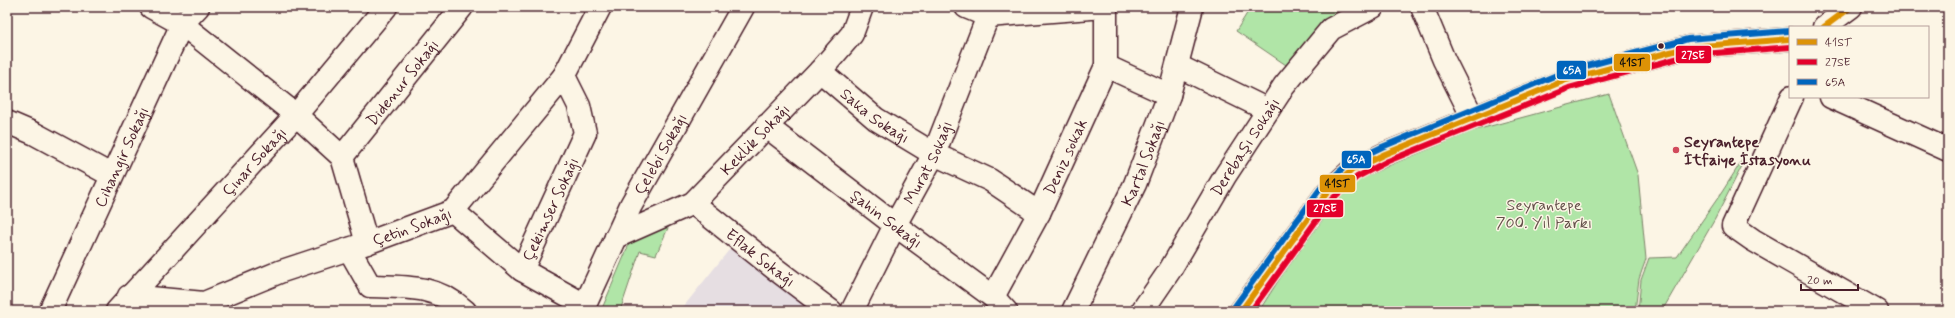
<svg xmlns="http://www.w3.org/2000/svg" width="1955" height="318" font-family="Mynerve,sans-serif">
	<rect width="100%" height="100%" fill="#fcf5e5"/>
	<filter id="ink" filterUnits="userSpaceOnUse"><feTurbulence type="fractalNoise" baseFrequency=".025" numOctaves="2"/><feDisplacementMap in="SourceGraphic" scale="8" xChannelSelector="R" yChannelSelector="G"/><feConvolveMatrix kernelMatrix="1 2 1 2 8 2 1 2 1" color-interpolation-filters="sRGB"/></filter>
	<g filter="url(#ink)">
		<path fill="#e6dee2" d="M733,245L813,311H680Z"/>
		<path fill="#b0e5a7" stroke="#7d8269" d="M1251,7H1349L1289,67L1236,31Z
			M1609,94L1638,175L1646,259L1639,279L1635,311H1259L1301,245L1330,206L1367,173L1461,134Z
			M1743,159L1745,160L1715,219L1662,311H1638L1641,280L1649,258L1677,257L1722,192Z
			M672,219L656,255L640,251L620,311H601L633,235Z"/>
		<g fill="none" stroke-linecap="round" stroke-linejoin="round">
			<g stroke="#4a1f2b" stroke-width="25">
				<g id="minor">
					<path d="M151,7L182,24L296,115L342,157L367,243"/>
					<path d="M966,7L988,16L1104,7"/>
					<path d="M1422,7L1444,60L1473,118"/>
					<path d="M1824,27L1851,7"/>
					<path d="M1106,66L1169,95"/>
					<path d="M1178,66L1268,110"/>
					<path id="s1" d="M820,71L876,119L934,154L990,180L1039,213"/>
					<path d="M564,76L579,106L585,133L522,270L585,305L583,311"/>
					<path d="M1792,97L1733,226L1753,240L1877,311"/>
					<path d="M1831,97L1948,150"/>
					<path d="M7,122L35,134L111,175"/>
					<path id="s2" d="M766,126L895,225L993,297L1006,311"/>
					<path id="s3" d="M342,157L462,7"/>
					<path id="s4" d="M693,203L774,268L831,311"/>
					<path d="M453,211L522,270"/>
					<path id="s5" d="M616,237L693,203L820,71L852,34L862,7"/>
					<path d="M349,249L370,286C406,287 437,285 465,311"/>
					<path id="s6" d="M129,296L204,303L282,271L367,243L453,211L564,76L600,7"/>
					<path id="s7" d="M993,297L1039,213L1106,66V7"/>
					<path id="s8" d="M585,305L631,205L743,7"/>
					<path id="s9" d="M50,311L182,24L198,7"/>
					<path id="s10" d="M117,311L296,115L386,7"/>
					<path id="s11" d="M852,311L895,225L934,154L988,16L989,7"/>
					<path id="s12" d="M1073,311L1135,184L1169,95L1192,7"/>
					<path id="s13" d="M1142,311L1170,270L1225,176L1284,86L1331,29L1373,7"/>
					<path d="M1241,311L1326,194L1352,170L1385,154L1566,80L1689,47L1790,39"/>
				</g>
			</g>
			<use href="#minor" stroke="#fcf5e5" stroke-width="22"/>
			<g stroke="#fcf5e5" stroke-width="9">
				<path id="bus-1" d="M1824,27L1851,7
					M1241,311L1326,194L1352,170L1385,154L1566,80L1689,47L1790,39"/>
			</g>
			<g stroke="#fcf5e5" stroke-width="9">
				<path id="bus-2" d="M1251,311L1332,199L1357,177L1388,161L1569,88L1690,55L1790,47"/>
			</g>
			<g stroke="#fcf5e5" stroke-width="9">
				<path id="bus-3" d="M1235,306L1320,189L1349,163L1382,147L1564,72L1688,39L1789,31"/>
			</g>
			<use href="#bus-1" stroke="#dd9206" stroke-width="6"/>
			<use href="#bus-2" stroke="#e4002b" stroke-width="6"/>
			<use href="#bus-3" stroke="#0065bd" stroke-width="6"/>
		</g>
	</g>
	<circle fill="#4a1f2b" stroke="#fcf5e5" stroke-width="1.5" cx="1661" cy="46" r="3.5"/>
	<circle fill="#d1495b" stroke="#fcf5e5" stroke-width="1.5" cx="1676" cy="150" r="4"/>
	<g text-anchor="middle" stroke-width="3" stroke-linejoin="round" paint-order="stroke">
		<g font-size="16" fill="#4a1f2b" stroke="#fcf5e5">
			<text dy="6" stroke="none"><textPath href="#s3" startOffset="96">Didenur Sokağı</textPath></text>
			<text dy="6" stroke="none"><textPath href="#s1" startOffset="71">Saka Sokağı</textPath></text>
			<text dy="6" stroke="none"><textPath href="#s5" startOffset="173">Keklik Sokağı</textPath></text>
			<text dy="6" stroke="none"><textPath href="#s13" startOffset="194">Derebaşı Sokağı</textPath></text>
			<text dy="6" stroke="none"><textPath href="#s8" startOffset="169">Çelebi Sokağı</textPath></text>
			<text dy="6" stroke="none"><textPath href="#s9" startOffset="170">Cihangir Sokağı</textPath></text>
			<text dy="6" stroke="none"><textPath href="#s7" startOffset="158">Deniz sokak</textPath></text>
			<text dy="6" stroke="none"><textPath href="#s10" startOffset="203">Çınar Sokağı</textPath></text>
			<text dy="6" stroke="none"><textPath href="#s11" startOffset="167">Murat Sokağı</textPath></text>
			<text dy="6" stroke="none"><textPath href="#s12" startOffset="164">Kartal Sokağı</textPath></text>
			<text transform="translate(550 209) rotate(-65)" y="6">Çekimser Sokağı</text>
			<text dy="6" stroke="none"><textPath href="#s2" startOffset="152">Şahin Sokağı</textPath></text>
			<text dy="6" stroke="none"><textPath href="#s6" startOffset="297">Çetin Sokağı</textPath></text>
			<text dy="6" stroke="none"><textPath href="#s4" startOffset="87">Eflak Sokağı</textPath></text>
		</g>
		<g font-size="16" font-weight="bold" fill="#4a1f2b" stroke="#fcf5e5" text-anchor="start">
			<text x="1684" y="147">Seyrantepe<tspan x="1684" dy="18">İtfaiye İstasyonu</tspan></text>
		</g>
		<g font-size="16" fill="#64504a" stroke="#fcf5e5">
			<text x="1544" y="210">Seyrantepe<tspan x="1544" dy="18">700. Yıl Parkı</tspan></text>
		</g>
	</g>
	<g stroke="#fcf5e5" stroke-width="1.5">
		<rect x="1675" y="45" width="37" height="19" rx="4" fill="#e4002b"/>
		<rect x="1613" y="53" width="38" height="19" rx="4" fill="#dd9206"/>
		<rect x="1556" y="60" width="31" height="20" rx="4" fill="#0065bd"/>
		<rect x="1341" y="150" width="31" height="19" rx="4" fill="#0065bd"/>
		<rect x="1319" y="174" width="37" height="19" rx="4" fill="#dd9206"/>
		<rect x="1306" y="199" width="38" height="19" rx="4" fill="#e4002b"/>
	</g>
	<g font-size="11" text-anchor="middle" font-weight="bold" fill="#fff">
		<text x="1693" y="59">27SE</text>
		<text x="1572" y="74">65A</text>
		<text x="1356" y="163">65A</text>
		<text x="1325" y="212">27SE</text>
	</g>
	<g font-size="11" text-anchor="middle" font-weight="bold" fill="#111">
		<text x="1632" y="66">41ST</text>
		<text x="1337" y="187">41ST</text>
	</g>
	<rect width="1955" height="318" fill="none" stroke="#fcf5e5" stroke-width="24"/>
	<rect x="12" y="12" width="1931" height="294" fill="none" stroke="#4a1f2b" stroke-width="1.5" filter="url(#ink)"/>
	<rect x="1789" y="26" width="140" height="72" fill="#fcf5e5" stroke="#b59f9b"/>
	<rect x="1797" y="39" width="20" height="6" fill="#dd9206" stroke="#b59f9b"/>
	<text x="1825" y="46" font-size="12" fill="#4a1f2b">41ST</text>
	<rect x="1797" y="59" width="20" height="6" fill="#e4002b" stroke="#b59f9b"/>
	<text x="1825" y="66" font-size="12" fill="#4a1f2b">27SE</text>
	<rect x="1797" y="79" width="20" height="6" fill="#0065bd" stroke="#b59f9b"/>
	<text x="1825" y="86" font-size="12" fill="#4a1f2b">65A</text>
	<path d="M1801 284v6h57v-6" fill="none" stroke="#4a1f2b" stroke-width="2"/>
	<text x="1807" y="284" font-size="12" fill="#4a1f2b" stroke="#fcf5e5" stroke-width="3" paint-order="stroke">20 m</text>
</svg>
